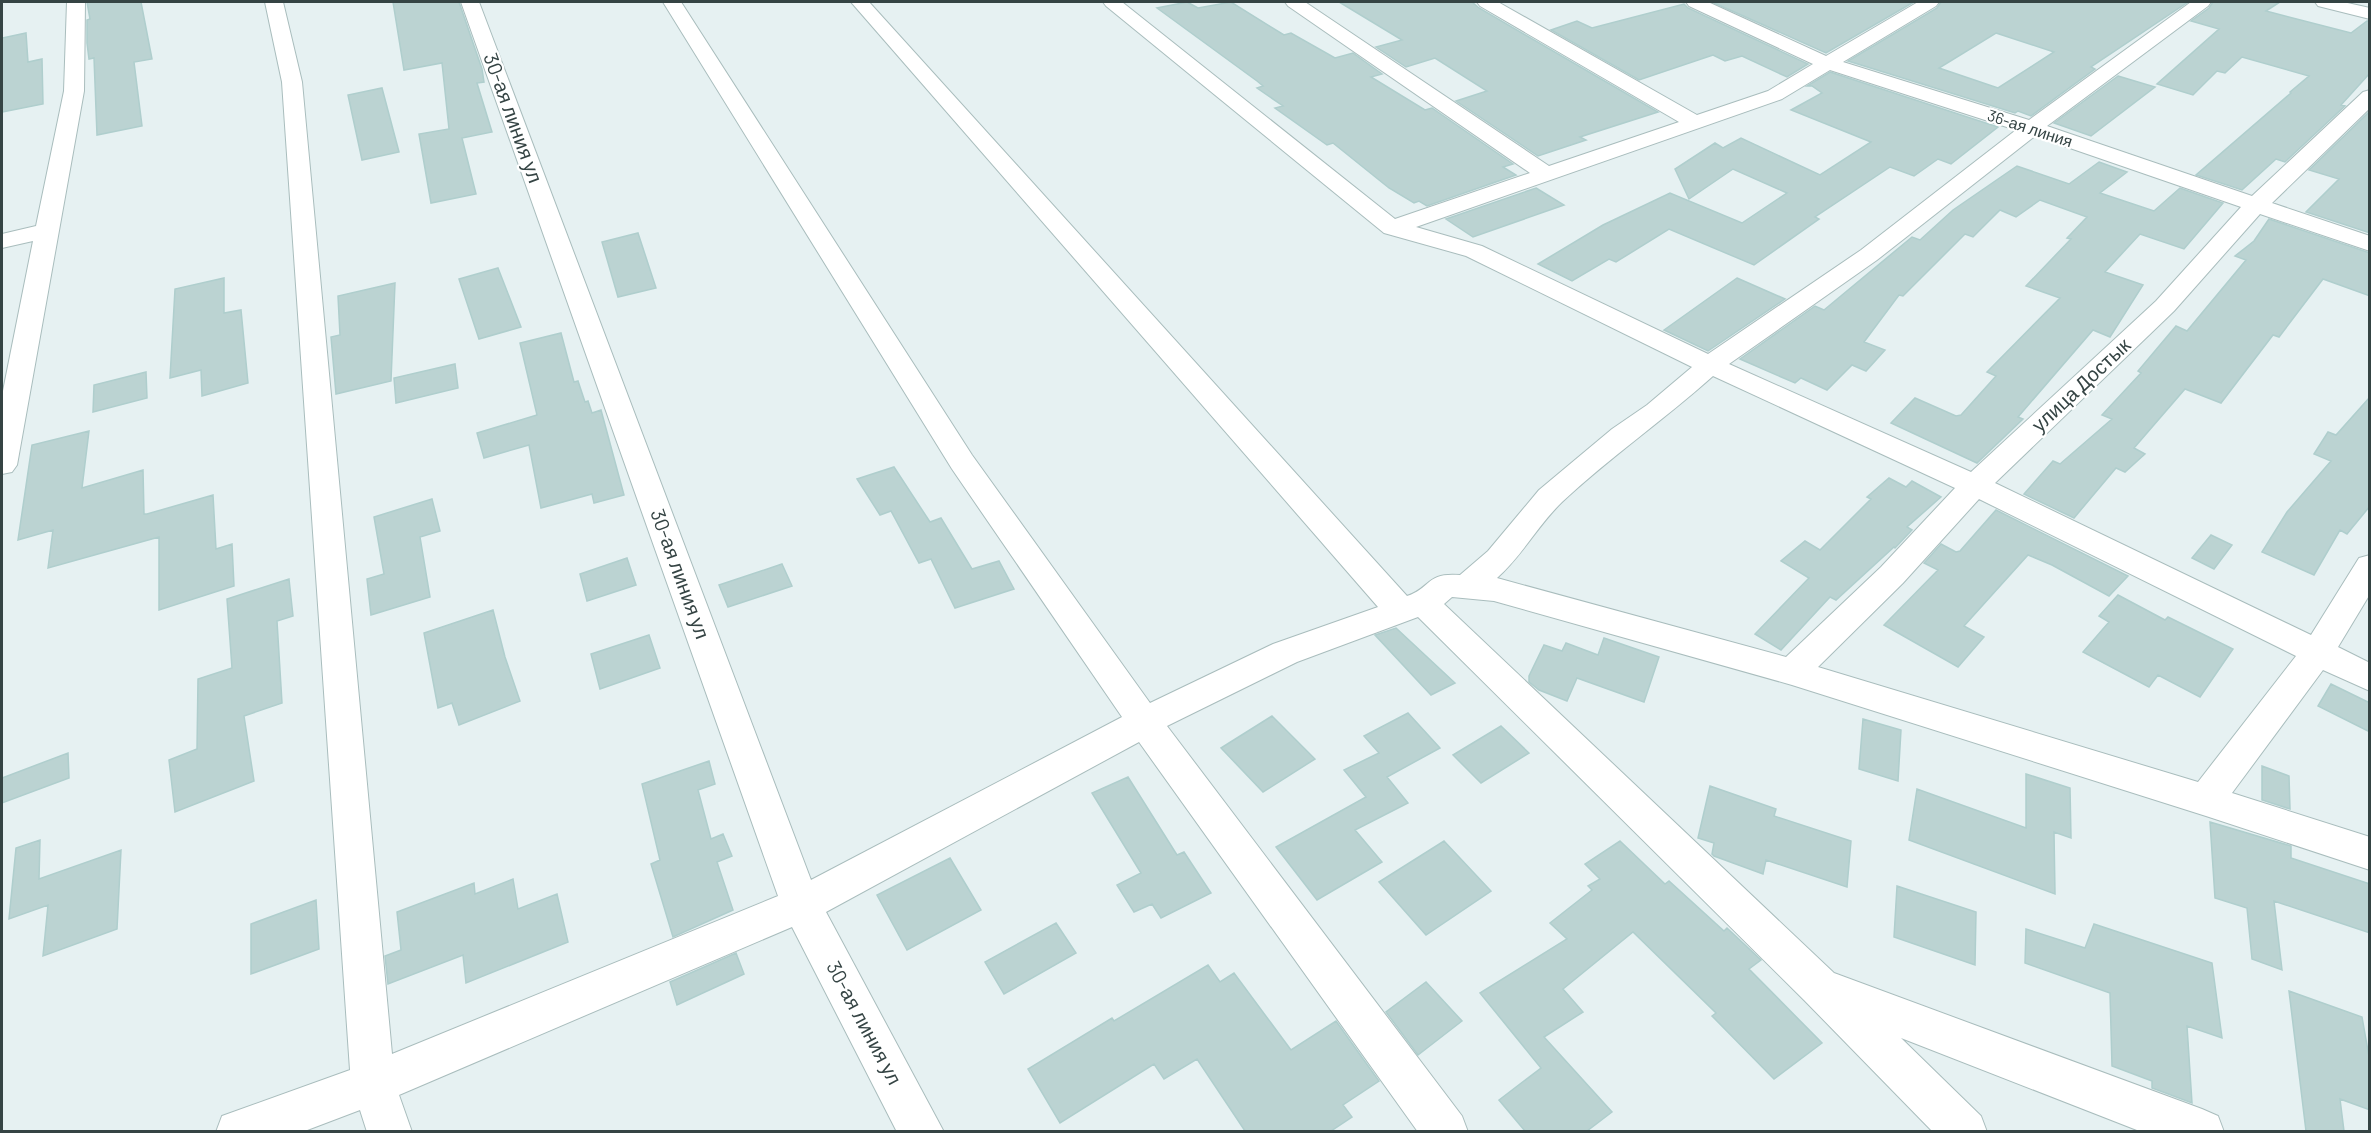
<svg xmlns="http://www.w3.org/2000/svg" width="2371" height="1133" font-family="Barlow,sans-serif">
	<rect width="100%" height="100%" fill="#e6f1f2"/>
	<path fill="#bbd3d2" stroke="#afcecd" stroke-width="1.5" fill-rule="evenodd" d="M87,2H141L152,59L134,62L142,126L97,135L94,58L89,59L87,43V20L90,19Z
		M393,2H459L482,69L484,82L477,83L492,132L462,138L476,194L431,203L419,134L449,129L442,63L404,70Z
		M1187,2L1198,8L1231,2L1284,35L1291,33L1335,58L1353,53L1382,74L1371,77L1425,110L1432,108L1513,164L1503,167L1516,175L1427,206L1419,201L1414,203L1389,188L1333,143L1327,145L1275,108L1283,106L1257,88L1263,86L1257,81L1157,8Z
		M1339,2H1472L1479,8L1658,112L1580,137L1586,140L1538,156L1456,101L1487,91L1435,58L1406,67L1376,47L1402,40Z
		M1712,2H1914L1826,53Z
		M1941,2H2188L2091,67L2095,69L2031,116L2018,111L2015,113L1848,61L1937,8ZM1996,33L2054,52L1998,88L1939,68Z
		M2213,2H2280L2266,11L2351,33L2367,21H2370V73L2341,105L2345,106L2285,162L2276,159L2242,190L2196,175L2291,93L2290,92L2309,76L2242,57L2225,73L2217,71L2193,95L2157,84L2219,29L2191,21L2209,8Z
		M1684,4L1688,8L1808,64L1787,77L1742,56L1725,61L1713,55L1639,80L1551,30L1577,21L1592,28Z
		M26,33L28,62L42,59L43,104L2,112V38Z
		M1830,72L1998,127L1951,164L1938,159L1914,176L1890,167L1815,217L1819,219L1754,265L1669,229L1616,262L1609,259L1572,281L1538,264L1603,225L1670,193L1742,223L1787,193L1733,169L1689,199L1675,169L1715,143L1723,148L1741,138L1820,175L1871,142L1791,110L1822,93L1812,86H1807Z
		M2118,76L2155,87L2091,136L2054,123Z
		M382,88L399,152L362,160L348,95Z
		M2368,113L2370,114V233L2306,212L2339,179L2309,170Z
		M2099,162L2127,172L2100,193L2154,211L2180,188L2223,203L2184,249L2140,234L2105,272L2143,285L2110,337L2093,330L2018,417L2023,419L1977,463L1891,423L1915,398L1956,416L1961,415L1996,376L1987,372L2060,298L2026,286L2071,239L2067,238L2087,217L2040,200L2016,217L2000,210L1973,237L1965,234L1903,296L1899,295L1864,342L1885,350L1866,371L1852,365L1827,390L1801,378L1795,383L1740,359L1815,306L1824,310L1912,237L1920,240L1953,210L2017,166L2069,184Z
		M1536,188L1564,205L1473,237L1446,219Z
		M2269,219L2370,253V296L2323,279L2279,337L2273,335L2221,403L2185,389L2134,448L2145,454L2125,472L2116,468L2074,518L2024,494L2053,461L2060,464L2112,419L2102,415L2141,373L2138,371L2176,326L2187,331L2246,260L2235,256L2254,241Z
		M638,233L656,288L618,297L602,242Z
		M498,268L521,327L479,339L459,279Z
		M224,278V313L241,310L248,383L202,396L201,370L170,378L175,289Z
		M1737,278L1785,299L1708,351L1664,330Z
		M395,283L391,381L336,394L331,337L340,335L338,296Z
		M561,333L574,382L578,381L585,402L588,401L592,413L601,410L624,495L594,503L592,494L541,508L529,445L484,458L477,433L537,415L520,343Z
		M455,364L458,388L396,403L394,378Z
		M146,372L147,398L93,412L94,385Z
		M2370,397V506L2347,534L2340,530L2314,575L2262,552L2287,512L2331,461L2314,454L2328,432L2336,435Z
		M89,431L82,488L143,470L144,514H147L213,495L216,549L232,544L234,586L159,610V537L48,568L53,530L18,540L32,445Z
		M894,467L930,522L941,518L972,569L999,561L1014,589L955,608L931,559L919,563L891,511L880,515L857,479Z
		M1889,478L1906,487L1912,481L1941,497L1907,527L1912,530L1895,548L1894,547L1836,600L1830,597L1781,650L1755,634L1809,578L1781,561L1805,541L1820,550L1871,499L1867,497Z
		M432,499L440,531L420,537L430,597L371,615L367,579L384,574L374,517Z
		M1996,510L2128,576L2109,596L2052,565L2028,555L1964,626L1984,637L1958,667L1884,625L1938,570L1924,563L1941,544L1956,552L1960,551Z
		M2211,535L2232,545L2214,569L2192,558Z
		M627,558L636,585L587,601L580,574Z
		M782,564L792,586L728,607L719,585Z
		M289,579L293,616L277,621L282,703L244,716L254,781L175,812L169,760L197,749L198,679L232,668L227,599Z
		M2118,595L2165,620L2168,617L2233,649L2200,697L2158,675L2149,687L2083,652L2109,622L2099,616Z
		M493,610L505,657L520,701L459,725L452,703L438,708L424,633Z
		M1396,628L1455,683L1431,695L1375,635Z
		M649,635L660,668L600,689L591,654Z
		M1604,638L1659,657L1644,702L1577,678L1567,701L1539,690L1529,682V676L1544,645L1562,651L1566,643L1598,655Z
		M2331,684L2370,703V732L2318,706Z
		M1408,713L1440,748L1387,777L1408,803L1355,830L1382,862L1317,900L1276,847L1366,797L1344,770L1379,753L1364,736Z
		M1272,716L1315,759L1263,792L1221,748Z
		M1863,719L1901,730L1898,781L1859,769Z
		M1501,726L1529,753L1481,783L1453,755Z
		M68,753L69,778L2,803V778Z
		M709,761L715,784L698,790L711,839L723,834L732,856L717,862L733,910L673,937L651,864L660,860L642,784Z
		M2262,766L2289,776L2290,809L2262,800Z
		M2026,774L2070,788L2071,838L2054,832L2055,894L1909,840L1917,789L2026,828Z
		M1128,777L1177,855L1184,852L1211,893L1161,918L1152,904L1134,912L1117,885L1141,873L1092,793Z
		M1710,786L1776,809L1774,816L1851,841L1847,887L1766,860L1763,874L1714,856L1712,854L1714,843L1698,838Z
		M2210,822L2291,846V858L2370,884V933L2274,901L2282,970L2252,959L2247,908L2215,898Z
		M40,840L39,879L121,850L117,929L43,956L48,905L9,919L16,848Z
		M1444,841L1491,891L1426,935L1379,882Z
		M1620,841L1665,884L1669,881L1724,931L1727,928L1761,960L1749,969L1822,1043L1774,1079L1712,1016L1716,1013L1633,932L1563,989L1583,1012L1544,1037L1612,1112L1587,1131H1525L1499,1100L1541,1068L1480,993L1567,939L1550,923L1592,890L1588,886L1600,879L1585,864Z
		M950,858L981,910L907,950L877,895Z
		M513,879L518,909L557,894L568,942L466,983L463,955L388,984L385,956L401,950L397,912L474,883L475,894Z
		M1897,886L1976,912L1975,965L1894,937Z
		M316,900L319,949L251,974V924Z
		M1056,923L1076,953L1004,994L985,962Z
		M2094,924L2212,963L2222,1038L2187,1026L2192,1103L2152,1088V1081L2112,1066L2110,993L2025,963L2026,929L2085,948Z
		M736,953L744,974L677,1005L670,982Z
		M1208,965L1220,982L1234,973L1291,1050L1336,1021L1379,1081L1343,1105L1352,1117L1331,1131H1245L1197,1059L1164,1079L1154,1064L1060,1123L1028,1069L1112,1018L1114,1021Z
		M1426,982L1462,1021L1418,1055L1386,1012Z
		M2289,991L2362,1017L2370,1062V1110L2340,1099L2344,1131H2306Z"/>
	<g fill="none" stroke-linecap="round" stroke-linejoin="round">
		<g stroke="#a9bdbd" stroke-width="2">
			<path id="minor" d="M67,2H85L84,91L17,465L12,472L2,474V396L33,241L2,248V234L36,226L64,91Z
				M265,2H283L302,82L392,1054L778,896L461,2H479L811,880L1122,717L952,469L663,2H681L972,455L1150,703L1273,644L1378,607L851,2H869L1407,596C1431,588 1426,572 1460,575L1488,551L1539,490L1612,429L1647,405L1692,367L1466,256L1384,233L1106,6L1103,2H1122L1395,219L1530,173L1288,6L1285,2H1305L1549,166L1679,122L1480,6L1477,2H1498L1697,115L1768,91L1813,64L1689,6L1686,2H1708L1826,56L1918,2H1939L1936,6L1843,62L2029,120L2191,2H2211L2208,6L2047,126L2252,196L2363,92L2370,90V108L2272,203L2370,236V251L2260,214L2174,311L1995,483L2311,635L2359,558L2370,555V594L2338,647L2370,663V691L2323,670L2232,793L2370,837V870L2206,816L1792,685L1494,601L1452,597L1444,604L1834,973L2202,1109L2218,1116L2224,1132H2142L1901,1038L1981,1116L1987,1132H1933L1804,1000L1418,617L1297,662L1167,726L1462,1116L1468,1132H1418L1139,742L826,912L944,1132H897L792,927L399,1095L412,1132H367L360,1110L302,1132H216L222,1116L350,1070L282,82ZM1830,70L2016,130L1861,250L1708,354L1482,246L1416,227L1782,99ZM2035,136L2241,207L2156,301L1971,472L1729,364L1877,260ZM1713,376L1955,488L1881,567L1786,657L1497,578C1522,556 1538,525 1562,502C1610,457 1664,420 1713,376ZM1979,499L2296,656L2198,782L1818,667L1903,583Z
				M2315,2H2343L2370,8V19L2318,6Z"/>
		</g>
		<use href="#minor" fill="#fff" fill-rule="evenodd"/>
	</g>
	<g text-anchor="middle" stroke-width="4.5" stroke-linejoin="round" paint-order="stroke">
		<g font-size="16" fill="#354444" stroke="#fff">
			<text transform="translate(2030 128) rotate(18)" y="6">36-ая линия</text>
		</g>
		<g font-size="20" fill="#354444" stroke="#fff">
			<text transform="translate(513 118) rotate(70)" y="7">30-ая линия ул</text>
			<text transform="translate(2081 385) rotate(-43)" y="7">улица Достык</text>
			<text transform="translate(680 574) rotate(70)" y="7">30-ая линия ул</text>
			<text transform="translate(864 1023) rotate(62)" y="7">30-ая линия ул</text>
		</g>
	</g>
	<rect width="2371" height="1133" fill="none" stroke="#354444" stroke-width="6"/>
</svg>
